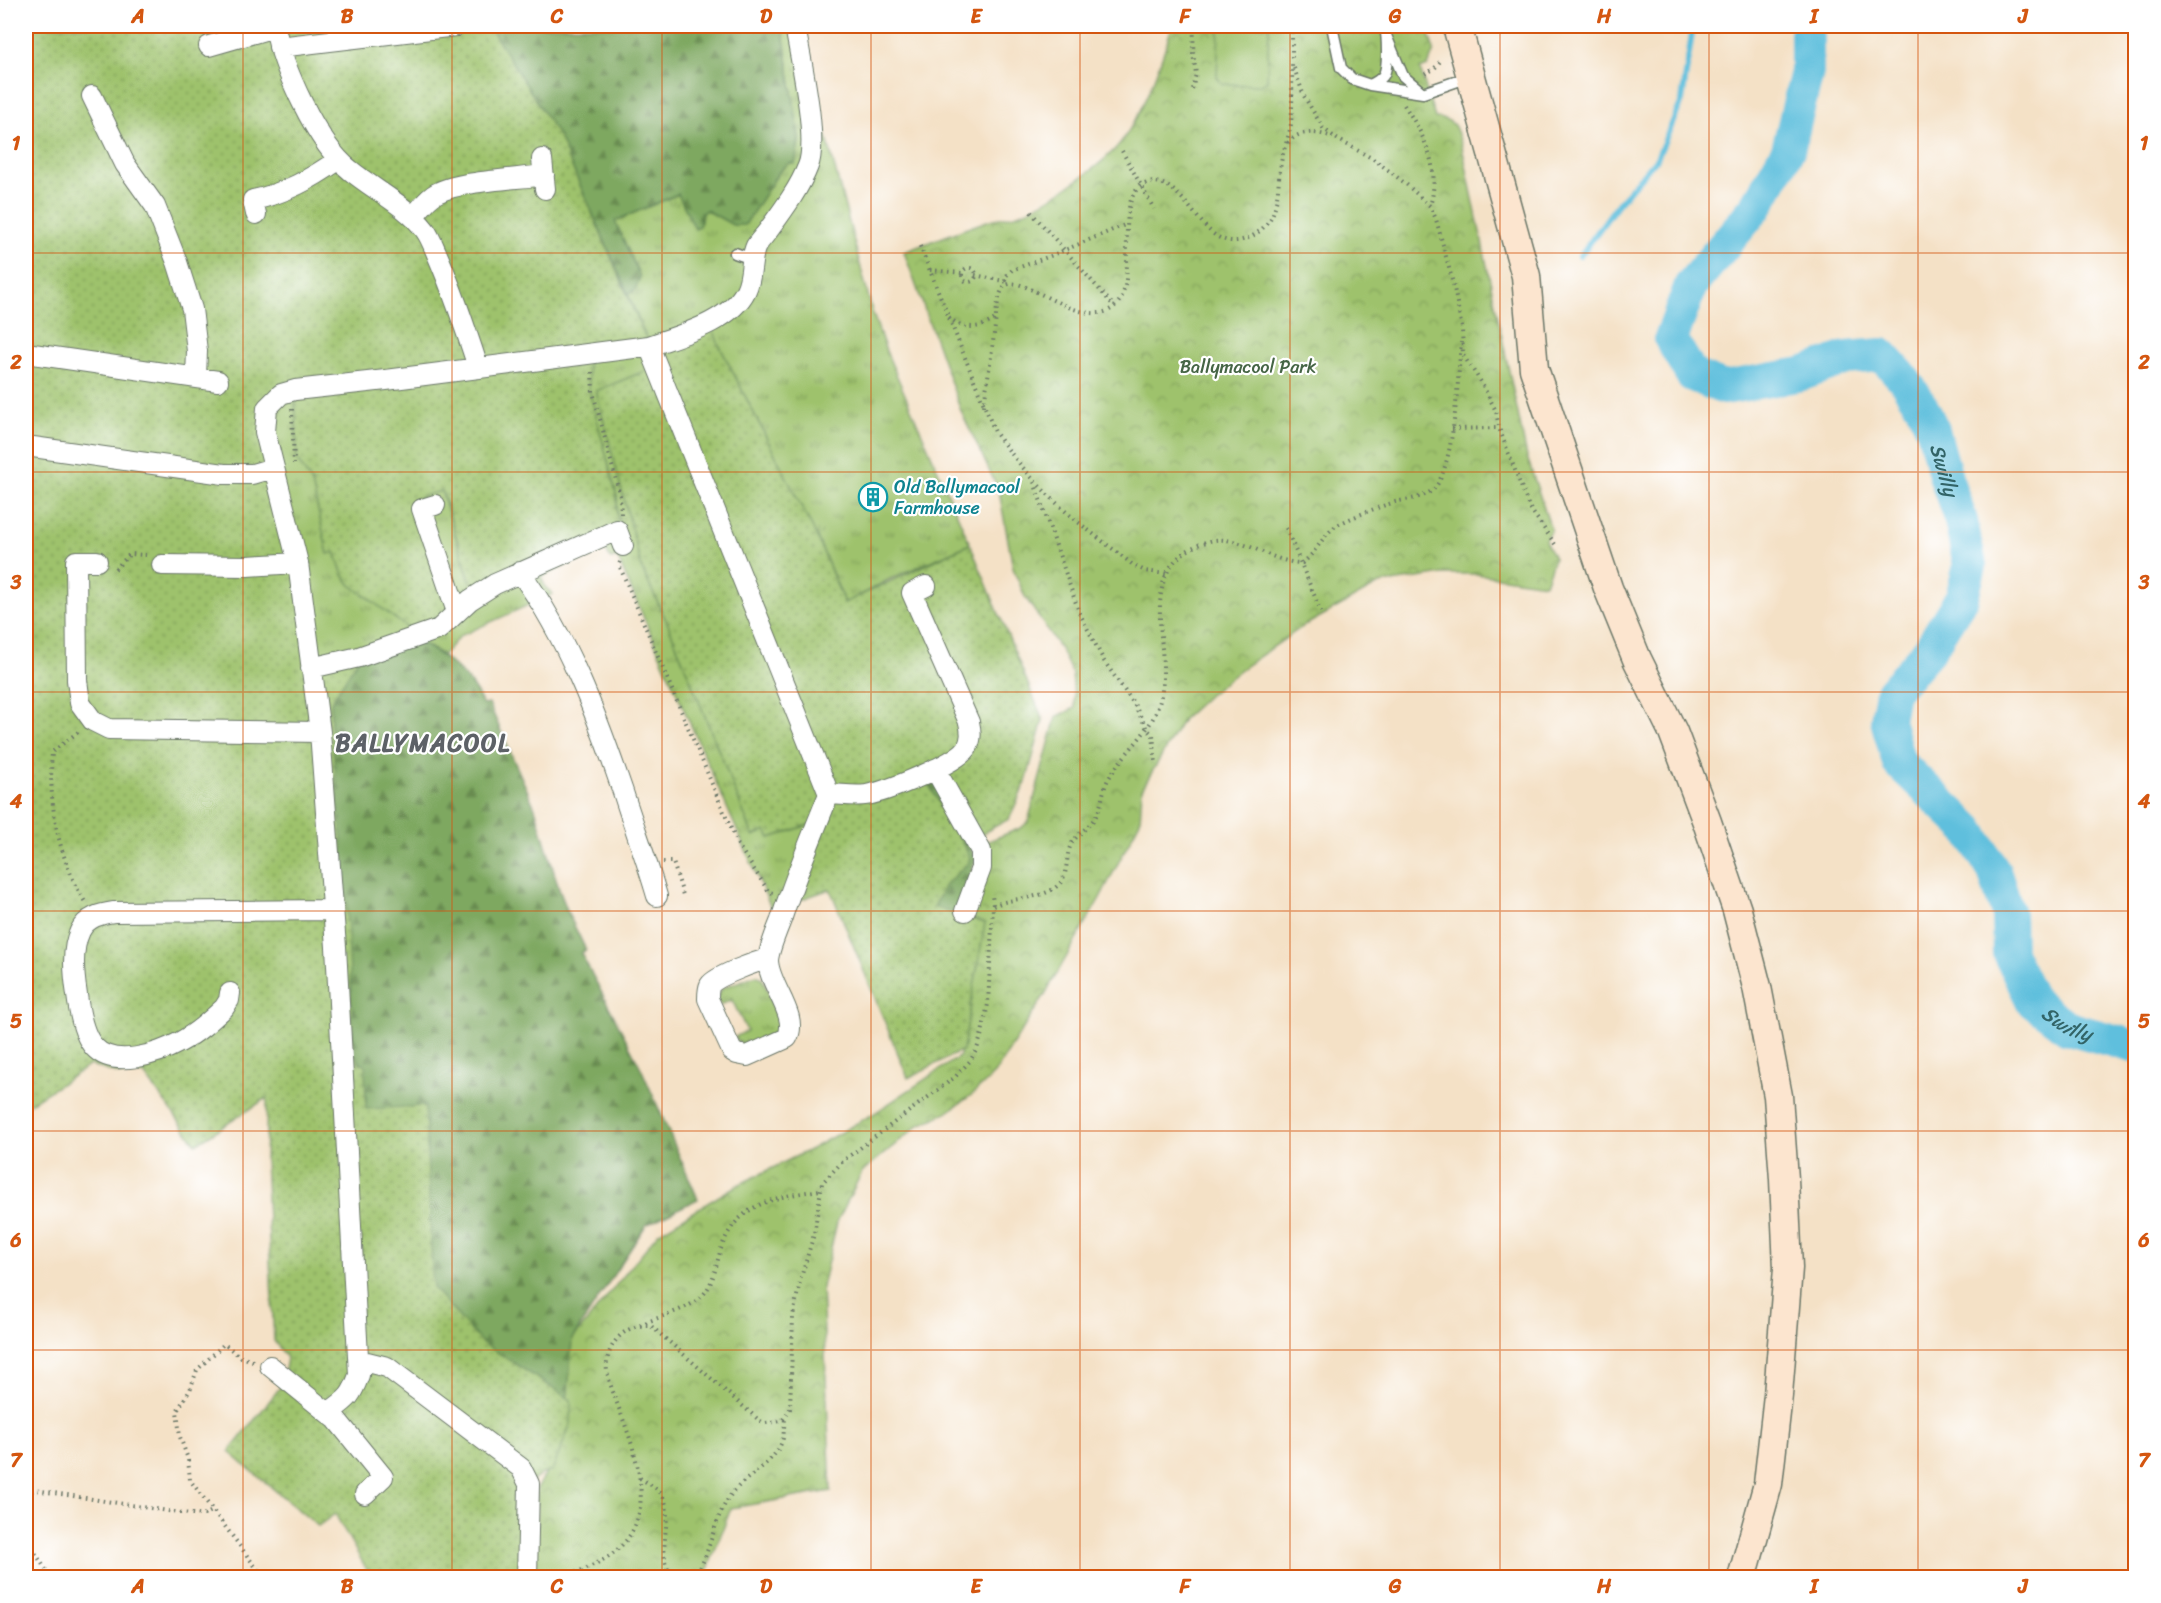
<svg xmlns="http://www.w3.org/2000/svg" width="2161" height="1603" font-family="Sriracha,sans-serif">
	<defs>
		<pattern id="grass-tufts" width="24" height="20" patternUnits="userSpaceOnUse" patternTransform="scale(1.5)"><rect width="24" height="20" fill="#9ec26c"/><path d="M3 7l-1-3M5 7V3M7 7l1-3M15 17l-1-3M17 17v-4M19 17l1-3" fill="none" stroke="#809f5a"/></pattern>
		<pattern id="forest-firs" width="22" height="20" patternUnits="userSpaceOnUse" patternTransform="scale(1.5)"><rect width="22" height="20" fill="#7ea860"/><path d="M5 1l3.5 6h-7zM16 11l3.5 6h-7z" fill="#678a50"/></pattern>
		<pattern id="park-crowns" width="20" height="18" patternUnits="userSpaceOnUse" patternTransform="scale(1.5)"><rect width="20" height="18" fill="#9ec26c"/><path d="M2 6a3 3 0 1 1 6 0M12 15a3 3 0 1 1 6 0" fill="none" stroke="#809f5a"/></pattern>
		<pattern id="garden-dots" width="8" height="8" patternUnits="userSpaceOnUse" patternTransform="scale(1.5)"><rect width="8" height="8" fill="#9ec26c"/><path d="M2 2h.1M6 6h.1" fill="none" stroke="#809f5a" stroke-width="1.8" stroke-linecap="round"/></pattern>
	</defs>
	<rect width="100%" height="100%" fill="#fff"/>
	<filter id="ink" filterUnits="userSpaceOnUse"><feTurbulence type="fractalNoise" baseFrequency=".0167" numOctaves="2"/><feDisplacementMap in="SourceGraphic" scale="12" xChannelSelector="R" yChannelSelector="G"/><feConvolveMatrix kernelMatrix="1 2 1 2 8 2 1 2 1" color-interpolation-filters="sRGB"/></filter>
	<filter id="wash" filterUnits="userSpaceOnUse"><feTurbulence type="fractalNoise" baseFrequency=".008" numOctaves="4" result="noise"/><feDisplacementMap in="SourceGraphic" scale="24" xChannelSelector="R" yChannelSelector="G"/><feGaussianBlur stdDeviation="1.35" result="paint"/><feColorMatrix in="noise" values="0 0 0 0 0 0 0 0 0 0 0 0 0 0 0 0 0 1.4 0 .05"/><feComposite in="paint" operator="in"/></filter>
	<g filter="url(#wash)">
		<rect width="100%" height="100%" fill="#f4e1c6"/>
		<path fill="url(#grass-tufts)" stroke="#5e8050" stroke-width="1.5" d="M782,26H795L810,119H822L873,314L886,351L970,544L890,579L845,603L817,537L716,339L644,372L642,569L668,624L753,835L767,830L770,838L817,822L779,926L617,557L611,559L604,548L541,577L546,588L553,594L460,636L443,655L414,639L311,668L273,468L272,401L295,390L297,460L312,483L328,553L335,552L343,575L351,585L413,632L422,509L418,497L441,490L475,597L617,514V497L589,389L587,354L649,345L628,294L635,290L638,272L615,221L679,194L701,222L702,213L706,210L733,225L769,188L778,173L789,163H795L799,141L798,130Z
			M756,975L762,978L781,1022L778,1033L749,1047L741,1045L735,1037L747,1031L732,1000L720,1005L717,999L722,988Z"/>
		<path fill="url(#forest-firs)" stroke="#4e724a" stroke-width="1.5" d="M489,26H782L798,130L799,140L795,164L789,163L778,173L745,225H733L706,210L702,213L699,226L695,229L678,194L615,221L640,277L635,290L628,294L559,137Z
			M414,639C443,655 470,674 483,705L489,704L535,808L559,889L569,915L586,950L581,953L641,1068L698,1199L646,1225L572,1339L568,1394L571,1400L481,1342L433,1288L366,1109L365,1064L360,1063L354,1052L331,725V702L359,657Z
			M934,782L976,858L958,914L934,907L945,885L968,863L969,857L929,785Z"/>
		<path fill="url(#park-crowns)" stroke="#5e8050" stroke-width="1.5" d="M1172,26H1426L1434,50L1428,66L1420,69L1435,118C1441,118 1448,119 1453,124C1461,134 1465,162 1468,175L1527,457L1551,529L1545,540L1554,558L1545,584L1477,574H1443L1379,584L1302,627L1240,670L1210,694L1183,719L1142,789L1140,821L1100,898L1044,996L994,1074L973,1094L946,1113L919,1125L862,1172L837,1222L822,1287L831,1491L731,1508L705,1577L536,1578L537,1488L551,1465L568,1394L572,1340L658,1233L734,1187L813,1148L873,1114L960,1056L982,925L967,921L981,844L1021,828L1028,822L1056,717L1075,708L1072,674L1061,650L1025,597L1013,568L999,491L961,411L904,252C932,241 961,230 990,220C1000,217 1011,217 1021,213C1049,201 1103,166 1121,142C1145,110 1161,63 1172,26Z"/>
		<path fill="url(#garden-dots)" stroke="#5e8050" stroke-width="1.5" d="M26,26H489L559,137L649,345L711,322L718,343L817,537L844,603L970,544L1043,720L1026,782L1009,819L985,832L976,841L934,782L929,785L970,857L968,863L945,885L934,907L985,923L963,1050L908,1078L830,889L802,899L788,897L817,822L770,838L766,831L753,836L668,624L642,569L596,391L657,366L649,346L587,354L589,389L617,497V514L620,529L475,597L442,491L419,497L457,612L413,632L351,585L343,575L335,552L328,554L312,483L297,460L295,390L267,408L311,668L359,657L331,702V725L345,874L354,1052L360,1063L365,1064L366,1109L425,1106L433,1288L481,1342L571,1400V1423L552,1471L542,1474L529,1484L527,1577H371L335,1514L318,1526L229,1452L282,1385L287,1358L274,1341L265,1160L267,1098L196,1144L144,1074H118L90,1065L26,1106Z"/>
		<path fill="#9ec26c" stroke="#5e8050" stroke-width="1.5" d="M1219,26H1269L1267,81L1261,85L1222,84L1217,77Z"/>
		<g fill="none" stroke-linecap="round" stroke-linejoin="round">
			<path stroke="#5ebfdd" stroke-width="6" d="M1580,256L1617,205L1657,158L1682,101L1693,26"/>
			<path stroke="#5ebfdd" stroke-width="34" id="s1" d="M1807,26V72L1788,150L1756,207L1691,285L1671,339L1692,375L1724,388L1802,374L1846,358L1882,355L1903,378L1921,405L1933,430L1946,478L1961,521L1970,566L1962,597L1929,650L1892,692L1887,720L1899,763L1969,830L1994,871L2008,914L2009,953L2033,1002L2068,1028L2136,1047"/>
		</g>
	</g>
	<g filter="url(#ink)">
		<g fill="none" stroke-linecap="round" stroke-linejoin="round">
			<g stroke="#6a7667" stroke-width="13">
				<path id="lane" d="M1332,26L1341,68L1352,79L1370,85L1423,93L1469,77
					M1387,38L1403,76L1423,93
					M1370,85C1374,83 1380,80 1383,76C1389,68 1387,36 1385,26
					M735,253L752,259"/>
			</g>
			<g stroke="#6a7667" stroke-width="22">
				<path id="street" d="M275,26C282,67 317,144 350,170C374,190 407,206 425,230C431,238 435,250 439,259C454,294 466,330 478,367
					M209,46L275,27
					M279,47L456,26
					M92,96L125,164L155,206L177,262L192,309L197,351L196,377
					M542,159L545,189
					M256,214L253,200C286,193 311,179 338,160
					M414,216C421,208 427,198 437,193C458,181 518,179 544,175
					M649,346C680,335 731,322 746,290C753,276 750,258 756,246C760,240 766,234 770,228C784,209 800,187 808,166C819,139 800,57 795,26
					M26,353L218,381
					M26,446L224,474H252L273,468
					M435,505L422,509L457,612
					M97,561H76L77,680L80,703L93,721L109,729L320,732
					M162,565L247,566L298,563
					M520,572C568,638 597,716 623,792C634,827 647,861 657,896
					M311,668L359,657L439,629L470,600L495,584L617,530L623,546
					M935,769L981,851V868L965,911
					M768,959C758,961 716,976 710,985C708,989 708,994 708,999L732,1051L737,1054L747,1056L787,1038C800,1016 768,985 768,960C769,949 777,930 781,920C795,877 812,836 829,794C840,794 854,797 866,795C886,792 956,764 967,748C972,739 971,731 969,722L912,593L926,586
					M230,993L229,1000L224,1008C211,1020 197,1033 180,1042C158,1054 114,1069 94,1047C83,1035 79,1011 77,995C74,975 71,950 80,931C87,917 100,914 114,912L333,910
					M359,1362H367L387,1367L521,1468L529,1484L527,1578
					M270,1366L328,1413C347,1399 351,1398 359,1375L336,947L320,732L298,563L265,432L267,408L281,394L295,390L386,380L649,346L829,794
					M328,1413L336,1419L383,1477L365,1494"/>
			</g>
			<g stroke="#6a7667" stroke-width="31">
				<path id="secondary" d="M1457,26L1526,276L1534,369L1608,588L1637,659L1673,732L1707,822L1737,910L1757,987L1778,1096L1784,1179L1788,1268L1778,1395L1768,1484L1742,1578"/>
			</g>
			<path stroke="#6a7667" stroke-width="4" stroke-dasharray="1.5 4.5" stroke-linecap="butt" d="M1292,26V61
				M1294,68L1304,96L1323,128L1337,139L1375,160L1406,184L1430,206L1436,219L1453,283L1462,328L1463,355L1481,382L1496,411L1499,428L1529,507L1557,547
				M1425,74L1434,69L1442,59
				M1192,89L1196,74L1193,53L1194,26
				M1404,105C1425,136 1441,169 1430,206
				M1288,143C1299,129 1317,132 1333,137
				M1122,151L1154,209
				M1031,212L1114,306
				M920,246L995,432C1015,460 1037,485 1063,509C1085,529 1110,546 1133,565L1145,571L1166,574
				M962 275a7 7 0 1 1 14 0a7 7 0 1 1-14 0Z
				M930,270L962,273
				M975,275L1008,282
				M1005,281L1006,276L1012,270L1053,255L1127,224
				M949,317C962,330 981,330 996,318
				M592,372L593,392L620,496L621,514
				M984,406C987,382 991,359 994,334C996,321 996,302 1002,290C1004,286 1005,285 1009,284C1015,282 1024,286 1030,289C1054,299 1100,331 1120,300C1137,273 1113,196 1145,184C1176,172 1195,224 1218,237C1239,249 1265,233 1273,213C1279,197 1278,179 1281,163C1283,150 1289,137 1291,124C1293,103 1292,81 1292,60
				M292,409L294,464
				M1452,429L1499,428
				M1034,482L1079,612L1104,661L1134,704L1147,729L1153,735L1156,764
				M1286,528L1323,616
				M620,562L619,565L738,845L769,892L773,893
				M115,569L130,554L146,555
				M78,732L52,752C48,804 58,857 85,902
				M663,862H673L683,895
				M993,906C1013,896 1046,901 1061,882C1069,871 1065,854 1072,843C1079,832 1090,827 1096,816C1103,804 1102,789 1109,778C1124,752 1148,735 1158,707C1178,652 1127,568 1206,542C1239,531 1269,563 1302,563C1317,553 1323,533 1339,524C1357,515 1376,508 1395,502C1407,499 1420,499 1430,492C1455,477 1458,372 1461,342
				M640,1325C657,1317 689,1310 703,1295C713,1284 716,1266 720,1252C735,1203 775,1197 820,1190
				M253,1361L241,1357L224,1344L197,1370L190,1390L177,1411L180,1437L188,1459L190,1480L264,1578
				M640,1478C647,1483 658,1488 662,1495C676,1516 653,1552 673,1578
				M26,1493L35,1490L181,1513L204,1515L212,1511
				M26,1538L51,1578
				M558,1578C636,1556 655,1518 631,1442C624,1419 613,1396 607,1372C604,1347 624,1322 651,1326L760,1421L765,1423L782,1421L790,1409L793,1316L800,1281L814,1234L822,1183L844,1160L955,1077L970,1061L977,1049L982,1033L988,1004L993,906L992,894
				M694,1578C711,1554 712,1522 730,1496C745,1475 776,1464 783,1438C784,1432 784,1425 785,1419"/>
			<use href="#lane" stroke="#fff" stroke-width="10"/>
			<use href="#street" stroke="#fff" stroke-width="20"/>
			<use href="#secondary" stroke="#fce5cf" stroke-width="28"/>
		</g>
	</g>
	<path fill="none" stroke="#d45610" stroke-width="1.5" stroke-opacity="0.55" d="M243,26V1578M452,26V1578M662,26V1578M871,26V1578M1080,26V1578M1290,26V1578M1500,26V1578M1709,26V1578M1918,26V1578M26,253H2136M26,472H2136M26,692H2136M26,911H2136M26,1131H2136M26,1350H2136"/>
	<defs>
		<g id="building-ring" transform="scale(1.5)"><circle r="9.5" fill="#fff" stroke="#0f9aa8" stroke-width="1.5"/><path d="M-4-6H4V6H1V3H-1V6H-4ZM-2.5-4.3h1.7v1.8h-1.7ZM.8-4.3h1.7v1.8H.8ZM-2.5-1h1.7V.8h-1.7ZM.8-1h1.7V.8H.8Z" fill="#0f9aa8"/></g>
	</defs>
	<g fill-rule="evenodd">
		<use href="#building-ring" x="873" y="497"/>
	</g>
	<g text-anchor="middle" stroke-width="4.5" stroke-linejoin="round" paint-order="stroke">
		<g font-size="18" fill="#456545" stroke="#fff">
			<text x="1248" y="373">Ballymacool Park</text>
		</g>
		<g font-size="18" fill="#0d838f" stroke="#fff" text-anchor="start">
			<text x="894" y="493">Old Ballymacool<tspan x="894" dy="21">Farmhouse</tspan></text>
		</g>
		<g font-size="20" font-style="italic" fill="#326467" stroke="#fff">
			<text dy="7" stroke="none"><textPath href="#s1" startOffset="722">Swilly</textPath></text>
			<text dy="7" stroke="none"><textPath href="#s1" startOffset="1370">Swilly</textPath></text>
		</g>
		<g font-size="24" font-weight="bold" letter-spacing="1.5" fill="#5d6167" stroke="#fff">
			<text x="423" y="751">BALLYMACOOL</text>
		</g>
	</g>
	<rect width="2161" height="1603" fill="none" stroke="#fff" stroke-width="66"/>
	<rect x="33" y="33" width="2095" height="1537" fill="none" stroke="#d45610" stroke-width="2"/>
	<g font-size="20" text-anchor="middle" font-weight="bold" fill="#d45610">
		<text x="138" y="23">A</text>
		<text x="347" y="23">B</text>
		<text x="557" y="23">C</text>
		<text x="766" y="23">D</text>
		<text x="976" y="23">E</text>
		<text x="1185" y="23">F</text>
		<text x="1395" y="23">G</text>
		<text x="1604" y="23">H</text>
		<text x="1814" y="23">I</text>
		<text x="2023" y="23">J</text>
		<text x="16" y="150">1</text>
		<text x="2144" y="150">1</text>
		<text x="16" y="369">2</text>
		<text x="2144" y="369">2</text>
		<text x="16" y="589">3</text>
		<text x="2144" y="589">3</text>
		<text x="16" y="808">4</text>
		<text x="2144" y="808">4</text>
		<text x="16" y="1028">5</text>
		<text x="2144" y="1028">5</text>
		<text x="16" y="1247">6</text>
		<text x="2144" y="1247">6</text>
		<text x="16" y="1467">7</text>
		<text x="2144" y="1467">7</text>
		<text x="138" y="1593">A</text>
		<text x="347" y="1593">B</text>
		<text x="557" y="1593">C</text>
		<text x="766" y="1593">D</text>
		<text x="976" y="1593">E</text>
		<text x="1185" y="1593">F</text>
		<text x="1395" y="1593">G</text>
		<text x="1604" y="1593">H</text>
		<text x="1814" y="1593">I</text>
		<text x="2023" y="1593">J</text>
	</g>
</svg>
